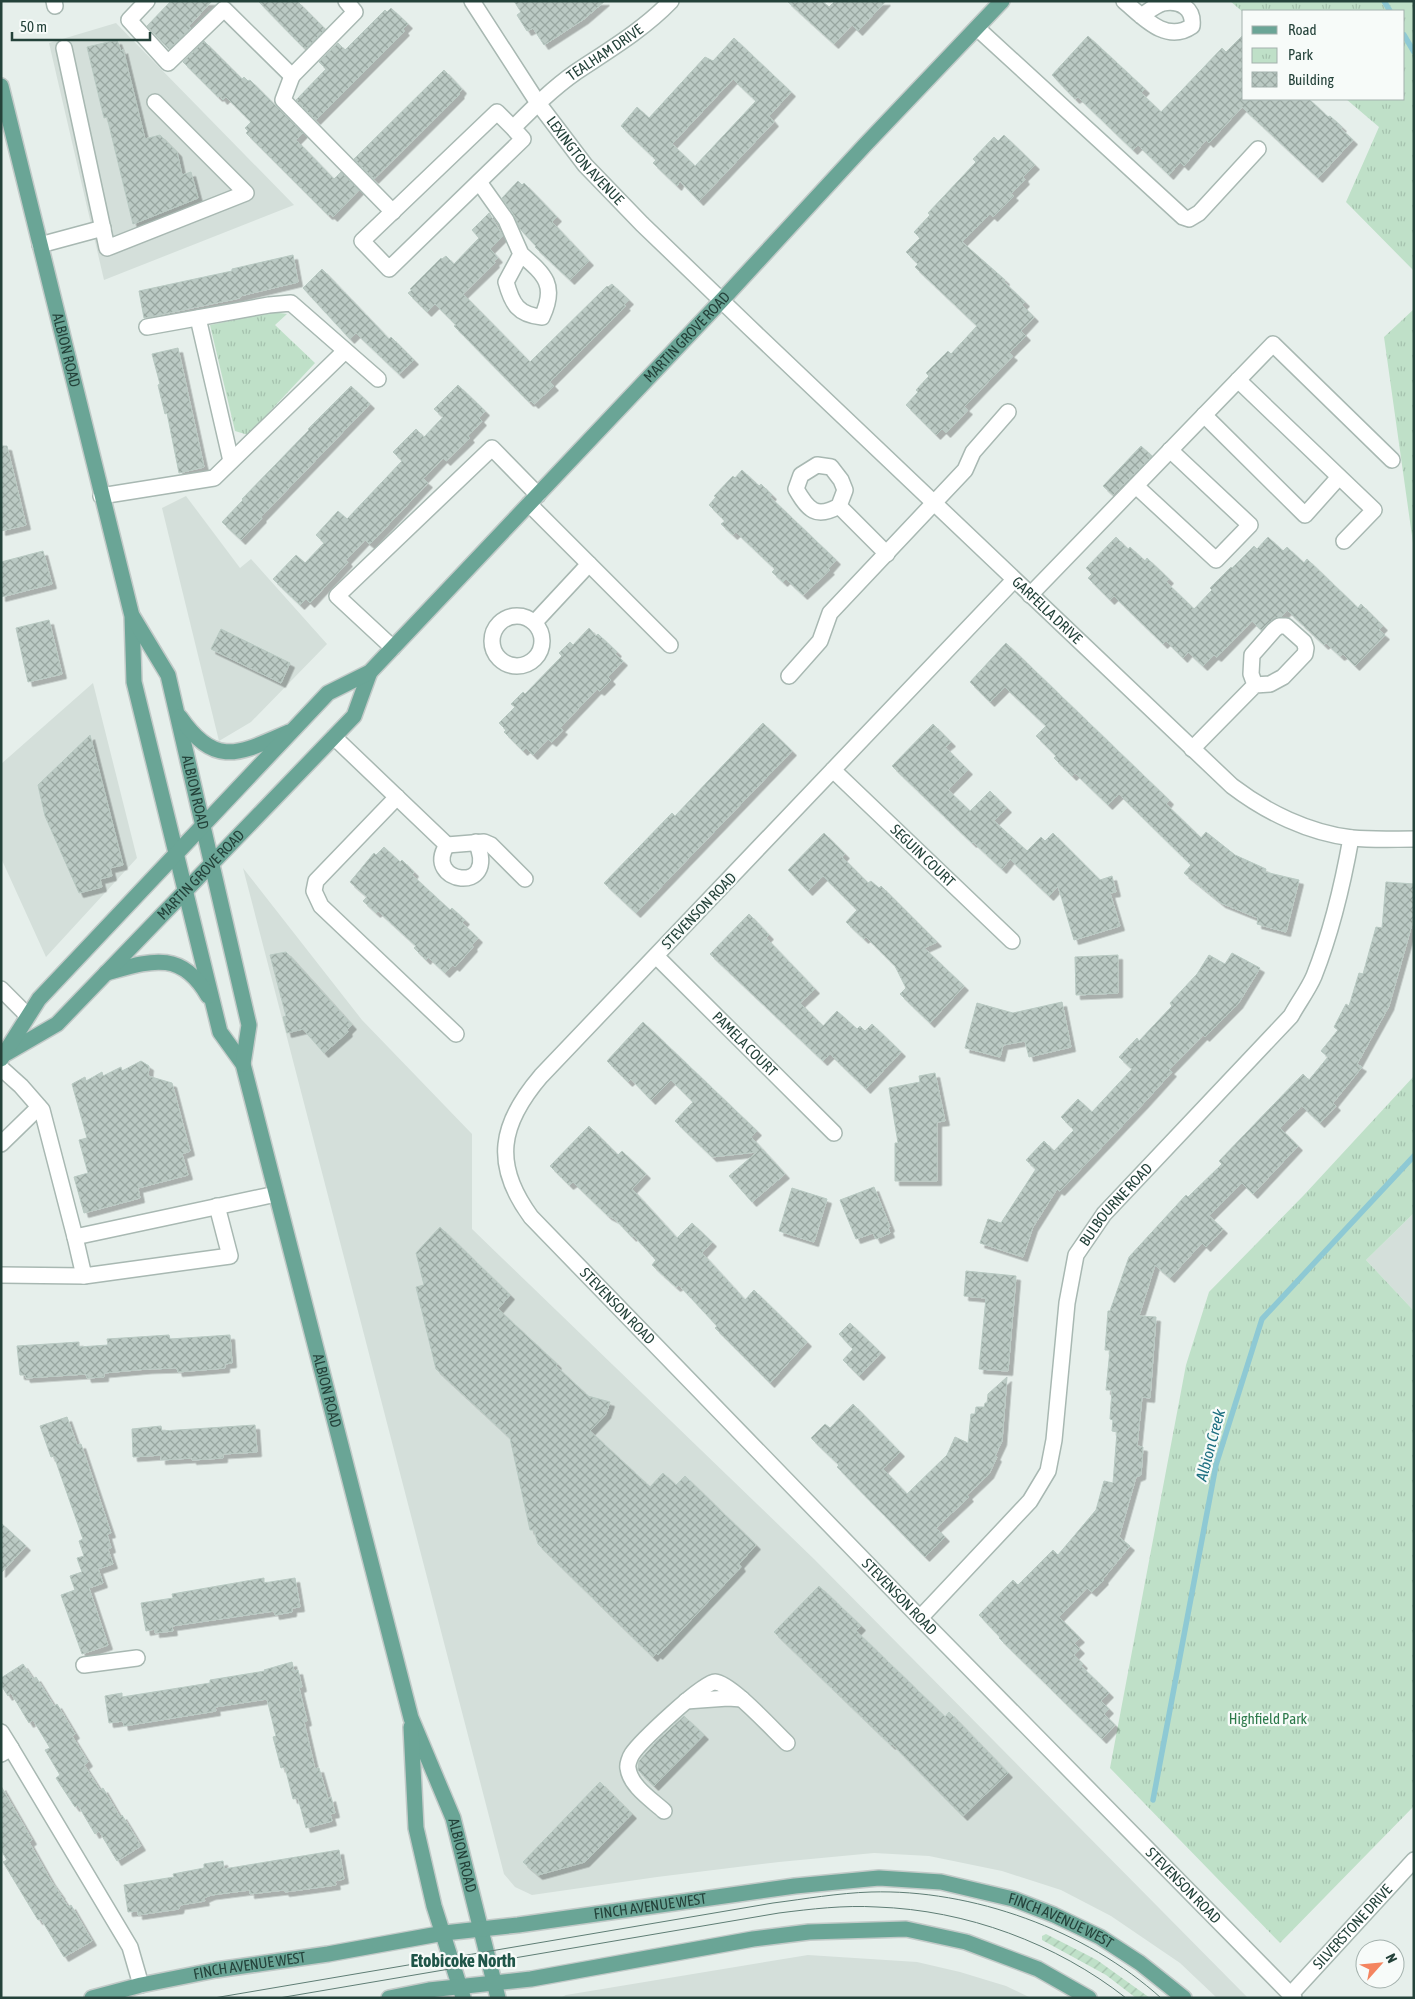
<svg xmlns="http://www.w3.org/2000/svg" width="1415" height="1999" font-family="'Asap Condensed',sans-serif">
	<defs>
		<pattern id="park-tufts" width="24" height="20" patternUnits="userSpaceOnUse" patternTransform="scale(1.25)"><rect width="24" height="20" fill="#bfe0c8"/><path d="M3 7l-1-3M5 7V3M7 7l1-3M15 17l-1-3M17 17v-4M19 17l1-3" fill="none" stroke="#a4c1ad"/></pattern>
		<pattern id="garden-furrows" width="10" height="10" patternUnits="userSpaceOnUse" patternTransform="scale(1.25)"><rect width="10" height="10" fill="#bfe0c8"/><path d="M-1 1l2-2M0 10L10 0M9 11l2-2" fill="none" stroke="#a4c1ad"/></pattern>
		<pattern id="building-cross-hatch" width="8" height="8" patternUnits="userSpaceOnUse" patternTransform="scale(1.25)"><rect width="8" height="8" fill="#bbcac4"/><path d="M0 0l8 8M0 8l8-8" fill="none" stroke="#98a6a0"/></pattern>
		<filter id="shadow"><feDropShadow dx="4.5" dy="4.5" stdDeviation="0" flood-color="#0004"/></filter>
	</defs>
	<rect width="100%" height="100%" fill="#e6efeb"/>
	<path fill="#d4dfda" d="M116,23L294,205L104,280L49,43Z
		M186,496L240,568L251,559L327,644L251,722L219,741L162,508Z
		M93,683L137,858L46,957L1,858V764Z
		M243,868L362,1020L472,1134V1229L814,1559L1248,1998H1217L1180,1963L1111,1916L1061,1890L1002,1871L929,1856L874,1853L779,1862L657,1877L532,1895L515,1887L504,1874Z
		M1414,1213V1311L1366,1260Z
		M808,1955L917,1962L960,1972L1006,1986L1031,1998H560L566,1995Z"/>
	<path fill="url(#park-tufts)" d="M1230,1H1414V271L1346,202L1379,127L1346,99H1404V11L1244,13Z
		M1414,309V550L1384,337Z
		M273,312L287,314L275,325L315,363L248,435L235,431L210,325Z
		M1414,1076V1213L1366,1260L1414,1311V1806L1280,1943L1110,1768L1186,1365L1209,1292L1304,1195Z"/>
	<path fill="url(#garden-furrows)" d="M1046,1934L1097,1960L1150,1998H1136L1106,1975L1042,1940V1936Z"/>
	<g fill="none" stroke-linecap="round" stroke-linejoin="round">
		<path stroke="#8ec9d4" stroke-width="5.5" d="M1384,1L1390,11
			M1404,35L1414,52
			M1153,1800L1216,1465L1262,1319L1414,1156"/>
	</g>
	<path fill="url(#building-cross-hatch)" stroke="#b8c9c2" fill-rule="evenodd" filter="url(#shadow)" d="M171,1H212L189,26L191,28L169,49L147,26Z
		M258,1H297L325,29L307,48H304Z
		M514,1H605L584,19L544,45L533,28L527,31L517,15L521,12Z
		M787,1H822L829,7L835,1H886L858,31L852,25L834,44Z
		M391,8L408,24L403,29L405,31L316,120L296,100L326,69L319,62L338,43L345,50L385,10L387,12Z
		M1244,34V99H1309L1328,117L1330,116L1342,127L1340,128L1353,140L1318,178L1242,107L1209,143L1206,140L1184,166L1180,162L1169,175L1138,145L1133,150L1078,97L1075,99L1052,75L1088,36L1145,89L1141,93L1161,112L1222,48L1226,52Z
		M734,38L791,92L769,116L774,122L699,201L680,181L677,186L653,163L656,160L621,126L637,107L649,118L705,57L713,61ZM733,79L756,101L695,166L672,144Z
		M117,40L121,51L123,49L145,139L160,135L177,152L182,175L191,172L198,198L133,224L107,117L104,118L87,47Z
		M204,41L242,79L244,77L248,81L250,80L303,133L296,140L334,179L341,172L359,190L333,217L330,214L328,215L246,133L248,131L245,128L251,122L226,97L223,100L220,96L218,97L183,62Z
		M444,70L462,89L459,93L460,94L374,179L354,159Z
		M1004,135L1035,165L1023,177L1025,180L1011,194L1014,196L993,217L990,214L962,242L1005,280L1004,282L1025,302L1022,305L1034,317L1021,331L1026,336L1009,353L1013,356L964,407L968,410L946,433L942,429L936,435L906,405L918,392L916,390L929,376L926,373L948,351L951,354L977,326L915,267L918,264L906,252L920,238L914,232L930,215L928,213L976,162L973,159L994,137L998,141Z
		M518,181L522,185L524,183L557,217L552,222L589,261L570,280L535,247L536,246L520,229L514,215L502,198Z
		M489,213L503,236L490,249L498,258L494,261L495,263L463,294L530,362L607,286L608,287L612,284L629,300L624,305L626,306L550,382L554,386L534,404L531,401L529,402L462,334L454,326L456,325L435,304L427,312L408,293L412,290L410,289L441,258L442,259L446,256L454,264L479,238L472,230Z
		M293,255L298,282L240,296V298L144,318L139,291L232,271V269Z
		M322,269L389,339L391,337L414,360L399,374L356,333L350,339L303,288Z
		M178,348L204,467L179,473L167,413L165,414L158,385L160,384L152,354Z
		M458,385L485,411L479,418L482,421L468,436L470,438L446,461L443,458L423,479L428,483L370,544L365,540L346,560L348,562L310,603L306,599L300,605L273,579L296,555L305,563L324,543L316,535L338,511L347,519L402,461L393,452L416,429L424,437L443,417L434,409Z
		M351,386L370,404L261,517L262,518L241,540L222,522L243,500L242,499L309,430L308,429Z
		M1,446H7L26,525L1,531Z
		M1141,446L1152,456L1113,495L1103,486Z
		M742,470L759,486L761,484L772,495L770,497L836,560L828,569L830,570L803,595L786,579L783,582L772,572L775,569L736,532L733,535L721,524L725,521L709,505L716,497L714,496L733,476L735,478Z
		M1116,537L1128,549L1130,547L1145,561L1147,558L1169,579L1166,582L1194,609L1212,590L1210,588L1231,567L1232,568L1254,546L1257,549L1268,537L1283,551L1287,547L1304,563L1307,559L1358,608L1361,604L1383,626L1379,630L1385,635L1355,666L1343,654L1340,656L1326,643L1324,645L1287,610L1281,617L1273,619L1261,630L1252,621L1217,657L1214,655L1203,666L1188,652L1183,658L1166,641L1163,644L1114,596L1110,600L1088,578L1092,574L1086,568Z
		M43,551L52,584L1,597V562Z
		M49,620L62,674L28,682L16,628Z
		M589,628L596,636L598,634L617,652L615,654L623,661L608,677L611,680L600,691L597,689L560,728L563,730L552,742L548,739L533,755L526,748L523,751L504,732L506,730L499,723L515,707L511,704L523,692L525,694L562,656L559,653L570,642L573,645Z
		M221,629L290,663L281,683L211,649Z
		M1006,643L1169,800L1166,804L1201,838L1206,832L1235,855L1266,869L1265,872L1299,880L1286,932L1257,924L1258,918L1221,903L1184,873L1191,865L1119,794L1108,805L1075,773L1072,776L1054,758L1056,756L1036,736L1046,726L1005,687L990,702L970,682Z
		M763,723L792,751L636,913L604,883L672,813L675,816Z
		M933,724L951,742L945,747L968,770L948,790L970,811L990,791L1007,808L994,821L1027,851L1041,837L1045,841L1053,833L1100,880L1112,876L1116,892L1110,893L1120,926L1074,940L1058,886L1049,896L1010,859L1002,869L973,842L972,843L892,766Z
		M90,735L123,865L110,868L112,876L100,879L102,887L79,893L45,816L38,785Z
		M824,833L845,854L842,857L868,883L871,881L879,888L881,886L937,942L924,948L964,986L930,1023L900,994L906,988L895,966L866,937L864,939L846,922L857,910L823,876L808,891L788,870Z
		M384,847L400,862L402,860L414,872L412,875L450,910L452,908L465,920L462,923L478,938L472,945L473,947L455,967L453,965L445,973L428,957L426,960L414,948L416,946L378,911L376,913L363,901L367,897L350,882L374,853L376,855Z
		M1386,882L1414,884V917L1389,1006L1357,1064L1362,1067L1333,1103L1336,1106L1320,1123L1302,1106L1280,1128L1298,1146L1253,1194L1242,1183L1209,1216L1223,1229L1206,1247L1202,1243L1170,1278L1155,1265L1139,1316L1156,1317L1150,1398L1142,1397L1137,1446L1143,1447L1141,1475L1136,1477L1119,1537L1130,1546L1103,1579L1104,1580L1092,1592L1087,1588L1059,1617L1080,1638L1074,1643L1080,1649L1074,1655L1083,1664L1081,1666L1109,1693L1101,1701L1109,1709L1104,1714L1115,1725L1102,1739L999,1638L1000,1637L979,1615L1013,1580L1018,1585L1053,1550L1058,1555L1096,1510L1104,1481L1113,1483L1117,1432L1112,1431L1113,1420L1110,1419L1112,1390H1106L1110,1350H1105L1108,1311H1110L1129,1257L1186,1195L1188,1197L1222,1164L1219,1161L1303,1074L1309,1080L1328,1057L1321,1051L1338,1030L1334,1027L1346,1004L1349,1006L1359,973L1363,974L1376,927L1382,928Z
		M749,914L769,935L766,938L815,989L800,1003L823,1026L837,1011L857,1029L860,1026L865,1031L872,1024L901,1052L866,1089L830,1054L823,1061L710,954Z
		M286,952L352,1025L347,1030L348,1032L324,1053L303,1029L287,1033L283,1017L286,1016L270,955Z
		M1232,953L1260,968L1238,1004L1205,1037L1203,1035L1169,1070L1172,1072L1143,1104L1060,1191L1057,1189L1033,1227L1023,1257L980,1243L988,1219L1001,1223L1036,1169L1026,1160L1044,1141L1054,1151L1074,1130L1061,1117L1078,1099L1092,1112L1132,1069L1119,1057L1137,1038L1139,1041L1172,1006L1170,1003L1197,974L1209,955L1225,964Z
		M1118,955V993L1076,995L1075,957Z
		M1062,1002L1071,1047L1029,1057L1025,1041L1003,1045L1000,1057L965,1048L977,1003L1013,1013Z
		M643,1022L757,1131L751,1137L785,1174L752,1202L729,1176L757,1152L712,1157L675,1121L693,1102L671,1080L651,1100L631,1079L628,1082L607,1061Z
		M141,1061L149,1066L148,1076L172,1083L190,1151L182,1154L188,1175L138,1188L140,1198L84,1213L74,1177L88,1173L79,1140L87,1138L72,1084L85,1077L86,1081L102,1072L103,1076L121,1067L122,1071Z
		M935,1073L945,1121L937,1122V1181H895V1143H898L889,1088L920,1082L919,1076Z
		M589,1126L618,1155L622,1151L646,1174L632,1189L677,1238L692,1223L712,1242L702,1253L745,1300L754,1290L807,1342L770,1383L715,1328L717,1326L679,1285L676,1287L652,1265L656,1260L633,1235L632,1237L615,1219L607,1215L573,1182L569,1185L550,1166Z
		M874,1187L890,1227L888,1228L890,1233L876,1239L873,1233L856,1239L840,1200Z
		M792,1188L827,1199L814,1242L779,1231Z
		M440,1227L510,1295L498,1309L557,1364L556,1366L588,1396L610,1402L606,1414L590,1431L650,1487L663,1473L676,1485L685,1476L756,1545L739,1564L741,1567L658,1655L656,1653L653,1657L538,1544L534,1530H530L510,1438L436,1369L416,1287L424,1285L416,1253Z
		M966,1271L1016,1276L1008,1371L979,1369L986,1298L964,1296Z
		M850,1323L881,1353L859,1376L843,1360L853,1349L839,1334Z
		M169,1335L170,1339L230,1335L232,1363L225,1364V1368L178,1372L177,1368L147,1369L104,1373V1377L87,1378L86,1374L26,1378L25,1375H20L17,1346L79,1342V1347L108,1345L107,1339Z
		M1007,1377L1002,1441L995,1456L997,1457L989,1474L967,1495L969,1497L936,1528L945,1537L925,1557L837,1467L839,1465L811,1438L825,1424L830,1428L853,1404L900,1452L883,1469L907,1494L947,1455L955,1437L968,1443L971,1414H975L976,1407H984L985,1403H987L988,1394Z
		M67,1417L77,1445L81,1444L111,1533L107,1534L111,1548L108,1549L113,1564L98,1569L103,1583L89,1588L108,1645L82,1654L61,1595L75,1590L70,1576L82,1572L77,1558L84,1556L79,1541L83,1539L54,1456L51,1457L40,1426Z
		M255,1425L257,1452L223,1454V1458L192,1460V1458L161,1460V1455L133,1457L132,1429L161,1426L162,1431Z
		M1,1523L26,1546L1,1573Z
		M264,1578V1583L295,1578L300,1607L292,1608V1612L275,1615L274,1611L172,1626L173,1631L155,1633V1629L146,1631L141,1603L173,1598L172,1594Z
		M819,1586L861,1626L856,1631L945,1717L949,1712L1008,1773L963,1816L892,1744L891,1745L774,1632Z
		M292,1662L294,1671L298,1670L302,1687L299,1688L307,1721L304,1722L315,1769L319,1768L328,1799L331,1797L335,1813L330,1814L332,1821L306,1828L298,1798L293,1799L285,1767L281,1768L273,1737L276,1736L267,1699L215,1707L216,1711L124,1726L123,1721L109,1723L105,1696L122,1693V1697L210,1683V1680L265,1671L264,1670Z
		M23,1664L33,1679L36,1677L54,1706L57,1704L75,1734L72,1736L88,1762L84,1765L100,1790L103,1788L120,1817L122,1815L141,1846L117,1861L99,1831L95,1834L78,1805L75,1807L56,1778L60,1775L45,1750L50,1748L33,1720L29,1723L11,1693L8,1696L1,1685V1678Z
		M684,1716L704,1735L654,1786L638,1770L639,1761L656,1742Z
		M600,1782L632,1814L585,1862L538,1875L523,1862Z
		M1,1786L32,1840L29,1842L51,1881L61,1895L58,1897L61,1896L68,1907L71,1905L92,1941L64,1957L41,1919L38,1920L3,1862L7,1860L1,1850Z
		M339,1850L344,1879L335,1881L336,1885L285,1892L284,1890L250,1894V1890L211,1895L204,1898L205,1901L180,1905L179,1909L138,1915V1911L128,1912L124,1885L174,1877L173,1874L204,1868V1864L223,1861L224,1869Z"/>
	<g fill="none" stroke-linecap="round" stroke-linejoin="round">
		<g stroke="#a8b8b2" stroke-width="18">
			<g id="minor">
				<path d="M54,1L55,6"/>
				<path d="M147,1L129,20L168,63L224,9L292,76L355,12L346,1"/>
				<path id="s1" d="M472,1L538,103L585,165L642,224L749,327L1232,786C1266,812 1309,833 1352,838C1372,840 1393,839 1414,839"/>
				<path d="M1124,1C1143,17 1166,44 1192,26C1194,8 1180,0 1163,3C1156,5 1147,12 1141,16"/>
				<path d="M977,28L1183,217L1189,219L1199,213L1258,149"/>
				<path d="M64,48L107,248L246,193L155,102"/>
				<path d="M292,76L283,100L393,212"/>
				<path id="s2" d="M513,128L523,139L389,269L362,241L497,112L513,128C533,108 553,88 576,72C609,50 643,30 671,1"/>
				<path d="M479,182L506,220L521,254L506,282C512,304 518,315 542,317C557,285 545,275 521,254"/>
				<path d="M40,245L103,228"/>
				<path d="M198,318L231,461"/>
				<path d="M147,327L269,305L291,303L378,379"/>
				<path d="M1238,380L1374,510L1344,541"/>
				<path d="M1204,415L1305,515L1339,477"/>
				<path d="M1136,486L1216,560L1250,525L1170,450"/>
				<path d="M101,496L214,478L345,351"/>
				<path d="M529,504L670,645"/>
				<path d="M839,506C816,519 808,510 796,489L801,475L817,465L831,467L841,480L845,490L839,506L887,554"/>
				<path id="s3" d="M1014,580L541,1076C500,1124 492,1164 531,1217L920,1618L1294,1998"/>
				<path d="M1030,595L1273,344L1392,460"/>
				<circle cx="517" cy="641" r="25"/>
				<path d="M535,622L589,564"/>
				<path d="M393,648L337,596L492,448L538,495"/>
				<path d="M789,676L820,641L830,613L965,470L973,452L1008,412"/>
				<path d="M334,737L447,845"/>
				<path d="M1192,749L1255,685L1270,684L1283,677L1305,654L1306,648L1304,642L1286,626H1279L1274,630L1252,655L1251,674L1255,685"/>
				<path id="s4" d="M833,770L1012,941"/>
				<path d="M397,797L316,881L314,891L321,906L456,1034"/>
				<path d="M447,845C422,883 500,896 476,842"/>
				<path d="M447,845L484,842L491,845L525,879"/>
				<path id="s5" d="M656,956L834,1133"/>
				<path d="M1,989L28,1016"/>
				<path d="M1,1068L21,1086L42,1110L75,1237L276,1194"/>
				<path d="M1,1144L39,1107"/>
				<path d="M75,1237L84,1276L230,1256L217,1206"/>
				<path d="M1,1275L84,1276"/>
				<path id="s6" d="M920,1618L1030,1501L1048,1471L1054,1440L1067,1303L1076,1255L1104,1214L1291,1016C1298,1003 1308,990 1314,976C1331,933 1343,883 1351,838"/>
				<path d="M84,1665L137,1658"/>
				<path d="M686,1701L728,1698L742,1699"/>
				<path d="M1,1732L11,1748"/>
				<path d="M1,1754L11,1748L130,1947L141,1985"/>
				<path d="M664,1811C652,1800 630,1786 628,1768C627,1765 630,1757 632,1754C640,1742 703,1682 715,1682C731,1683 774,1731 787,1743"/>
				<path id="s7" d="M1291,1994L1414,1860"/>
			</g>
		</g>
		<g stroke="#c2cac8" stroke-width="18">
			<g id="major">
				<path id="s8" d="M1,86L132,616L134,682L220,1032L243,1064L411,1718L453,1818L498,1998"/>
				<path id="s9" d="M133,617L168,675L249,1025L243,1064"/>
				<path d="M180,717C216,769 240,753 289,732"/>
				<path d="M106,973C150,961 181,949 208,996"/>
				<path id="s10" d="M7,1053L57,1024L354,716L370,672"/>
				<path id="s11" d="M1,1059L39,999L328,693L370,672L722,300L865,145L1002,1"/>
				<path d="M411,1727L416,1828L434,1906L463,1997"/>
				<path id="s12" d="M92,1998L141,1985L216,1970L328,1954L444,1933L518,1925L795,1886L879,1878L941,1882L1013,1899L1054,1915L1100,1937L1140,1963L1184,1998"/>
				<path d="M389,1998L429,1990L531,1979L753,1939L809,1932L906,1929L966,1942L1038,1969L1089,1998"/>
			</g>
		</g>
		<use href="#minor" stroke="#fff" stroke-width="15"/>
		<use href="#major" stroke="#6aa596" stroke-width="15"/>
		<path stroke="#5f7d75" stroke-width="1" d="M214,1998L773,1903C805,1899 838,1893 871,1892C972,1889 1086,1930 1161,1998
			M279,1998L779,1913C811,1909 844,1905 877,1907C966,1910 1056,1943 1126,1998"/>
	</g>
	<g text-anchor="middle" stroke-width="4.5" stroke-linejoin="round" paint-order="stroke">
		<g font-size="15" fill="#24423a" stroke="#f7fbf9">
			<text dy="5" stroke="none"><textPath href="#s2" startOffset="569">TEALHAM DRIVE</textPath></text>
			<text dy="5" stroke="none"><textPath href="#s1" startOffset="196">LEXINGTON AVENUE</textPath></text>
			<text dy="5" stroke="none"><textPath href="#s11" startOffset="1000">MARTIN GROVE ROAD</textPath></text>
			<text dy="5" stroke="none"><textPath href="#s8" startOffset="272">ALBION ROAD</textPath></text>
			<text dy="5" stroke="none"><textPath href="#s1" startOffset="841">GARFELLA DRIVE</textPath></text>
			<text dy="5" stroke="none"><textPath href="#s9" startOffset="188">ALBION ROAD</textPath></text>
			<text dy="5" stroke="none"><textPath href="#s4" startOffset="124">SEGUIN COURT</textPath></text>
			<text dy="5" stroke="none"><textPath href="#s10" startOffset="265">MARTIN GROVE ROAD</textPath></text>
			<text transform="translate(699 911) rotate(-46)" y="5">STEVENSON ROAD</text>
			<text dy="5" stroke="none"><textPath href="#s5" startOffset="125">PAMELA COURT</textPath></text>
			<text dy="5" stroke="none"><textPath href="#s6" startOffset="478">BULBOURNE ROAD</textPath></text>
			<text dy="5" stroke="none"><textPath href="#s3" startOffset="966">STEVENSON ROAD</textPath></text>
			<text dy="5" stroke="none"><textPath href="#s8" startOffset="1349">ALBION ROAD</textPath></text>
			<text dy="5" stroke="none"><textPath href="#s3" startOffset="1371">STEVENSON ROAD</textPath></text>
			<text dy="5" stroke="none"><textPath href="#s8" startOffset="1834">ALBION ROAD</textPath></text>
			<text dy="5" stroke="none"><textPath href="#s3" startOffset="1776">STEVENSON ROAD</textPath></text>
			<text dy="5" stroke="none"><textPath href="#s12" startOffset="566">FINCH AVENUE WEST</textPath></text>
			<text dy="5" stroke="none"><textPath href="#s12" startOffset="985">FINCH AVENUE WEST</textPath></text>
			<text dy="5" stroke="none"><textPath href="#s7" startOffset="91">SILVERSTONE DRIVE</textPath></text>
			<text dy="5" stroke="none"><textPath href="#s12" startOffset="161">FINCH AVENUE WEST</textPath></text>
		</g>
		<g font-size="15" fill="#2d7a4b" stroke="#f7fbf9">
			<text x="1268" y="1724">Highfield Park</text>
		</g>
		<g font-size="16" font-style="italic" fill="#1c6f80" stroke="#f7fbf9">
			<text transform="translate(1210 1445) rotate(-75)" y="6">Albion Creek</text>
		</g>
		<g font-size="18" font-weight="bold" fill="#1f5548" stroke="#f7fbf9">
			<text x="463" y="1967">Etobicoke North</text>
		</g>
	</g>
	<rect width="1415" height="1999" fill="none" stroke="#24423a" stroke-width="5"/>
	<rect x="1242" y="10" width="162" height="90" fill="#f7fbf9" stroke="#a3b1ad"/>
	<rect x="1252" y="26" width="25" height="8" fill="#6aa596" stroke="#a3b1ad"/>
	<text x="1288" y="35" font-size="15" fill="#24423a">Road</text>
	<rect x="1252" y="48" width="25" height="15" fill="url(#park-tufts)" stroke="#a3b1ad"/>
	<text x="1288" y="60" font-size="15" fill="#24423a">Park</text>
	<rect x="1252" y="72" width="25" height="15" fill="url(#building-cross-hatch)" stroke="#a3b1ad"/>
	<text x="1288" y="85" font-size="15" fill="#24423a">Building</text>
	<g transform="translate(1380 1964) rotate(63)"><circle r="24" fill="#f7fbf9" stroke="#a3b1ad"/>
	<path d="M0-4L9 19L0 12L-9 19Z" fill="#f4845f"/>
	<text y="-8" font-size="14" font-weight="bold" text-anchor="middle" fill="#24423a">N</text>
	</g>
	<path d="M12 32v8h138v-8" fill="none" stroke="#24423a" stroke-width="2.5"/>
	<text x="20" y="32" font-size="15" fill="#24423a" stroke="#f7fbf9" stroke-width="4" paint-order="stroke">50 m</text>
</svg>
